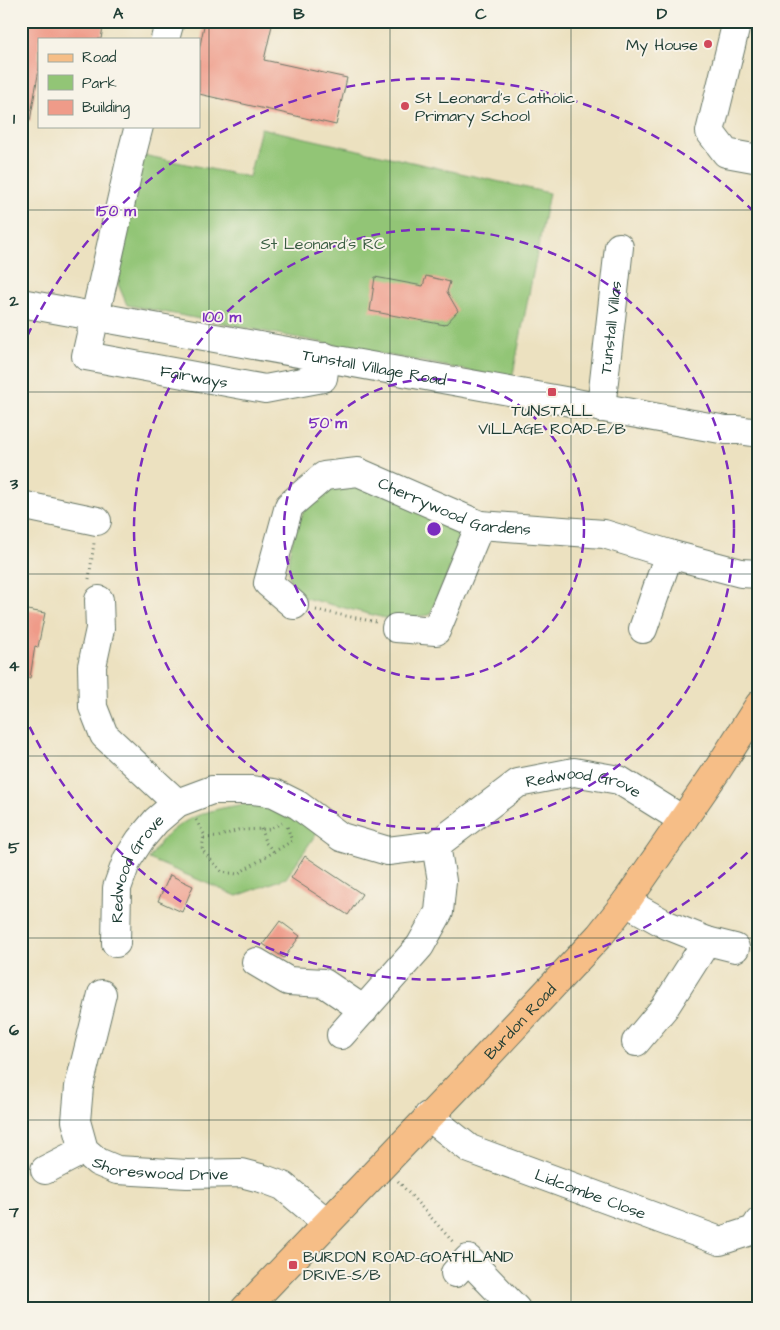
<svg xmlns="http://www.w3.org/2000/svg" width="780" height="1330" font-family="'Architects Daughter',sans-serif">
	<rect width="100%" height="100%" fill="#f7f3e8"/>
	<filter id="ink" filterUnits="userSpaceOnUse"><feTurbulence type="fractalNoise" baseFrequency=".02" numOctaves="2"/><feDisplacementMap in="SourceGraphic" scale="10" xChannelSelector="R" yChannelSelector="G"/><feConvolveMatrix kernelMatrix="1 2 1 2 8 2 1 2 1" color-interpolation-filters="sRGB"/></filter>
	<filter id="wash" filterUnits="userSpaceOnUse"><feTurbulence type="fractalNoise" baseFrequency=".0096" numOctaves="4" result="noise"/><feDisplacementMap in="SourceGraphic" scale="20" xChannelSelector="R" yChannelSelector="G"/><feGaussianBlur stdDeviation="1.12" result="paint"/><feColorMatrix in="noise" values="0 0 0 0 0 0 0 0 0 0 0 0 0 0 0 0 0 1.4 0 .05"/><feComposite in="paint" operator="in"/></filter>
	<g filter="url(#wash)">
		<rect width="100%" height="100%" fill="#ece1c0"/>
		<path fill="#92c576" stroke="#588155" d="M261,128L549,193L512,379L127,305L118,284L138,154L249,177Z
			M363,483L468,525L430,615L389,619L301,597C297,592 292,586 290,580C283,555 299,520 310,498L336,486Z
			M247,804L279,809L318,831L286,878L237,896L149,859C154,852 159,843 165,837C188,814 217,808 247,804Z"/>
		<g id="blocks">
			<path fill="#ef9b89" d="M21,21H104L101,39H39V69L30,121L21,120Z
				M205,21H273L264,60L347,78L336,125L199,94V50Z
				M426,276L450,282L447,292L458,311L445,325L370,311L375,277L423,286Z
				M21,609L45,613L38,647L35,646L30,678L21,677Z
				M305,856L362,894L348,915L291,878Z
				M170,875L193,886L182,912L158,901Z
				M280,921L300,936L284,958L263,944Z"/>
		</g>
	</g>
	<g filter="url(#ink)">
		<use href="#blocks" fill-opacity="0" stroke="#677665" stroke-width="1"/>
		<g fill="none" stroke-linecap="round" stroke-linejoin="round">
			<g stroke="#677665" stroke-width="30">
				<g id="minor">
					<path d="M737,21L710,132L726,153L759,159"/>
					<path d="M165,39L170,21"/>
					<path id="s1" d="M139,126L132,153L86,356L265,389L323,378L326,357"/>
					<path id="s2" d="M21,303L726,430H738L759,433"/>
					<path id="s3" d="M601,408L619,247"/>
					<path d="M21,505L97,521"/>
					<path d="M99,600L100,629L92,666L93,707L104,735L177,803"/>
					<path id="s4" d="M294,605L268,583L289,506L324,476L358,472L480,525L604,534L669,554L741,573L759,574"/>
					<path d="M396,628L436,631L480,525"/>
					<path d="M643,629L669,554"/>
					<path d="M626,902L667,925L707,941L665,1007L636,1042"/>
					<path d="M707,941L735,948"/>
					<path id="s5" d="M116,943L117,888L127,860L140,840L156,821L177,803L212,790H252L274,793L298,805L341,837L388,851L436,845L518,783L574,772L619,780L683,820"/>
					<path d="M256,962L288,981L324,983L364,1010"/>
					<path id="s6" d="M102,994L79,1087L76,1121L84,1150L98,1162L117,1170L187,1174L241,1173L264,1179L283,1186L326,1222"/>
					<path d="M341,1035L420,946L439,912L442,881L436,845"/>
					<path id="s7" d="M428,1116L470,1149L720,1241L754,1230L759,1222"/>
					<path d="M45,1170L84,1150"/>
					<path d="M455,1273L468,1259L516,1309"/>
				</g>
			</g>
			<g stroke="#677665" stroke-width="30">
				<g id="major">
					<path id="s8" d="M245,1309L472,1072L600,935L626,902L718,769L759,705"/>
				</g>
			</g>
			<path stroke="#677665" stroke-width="3" stroke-dasharray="1 4" stroke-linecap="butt" d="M89,579L94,543
				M316,610L376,622
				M196,820L204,834L202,850L222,872L237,874L292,841L287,826
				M261,829L265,842L274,852
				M204,838L218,837L238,830L269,829L282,823
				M398,1181L454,1243"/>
			<use href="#minor" stroke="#fff" stroke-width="28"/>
			<use href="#major" stroke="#f6be87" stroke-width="28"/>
		</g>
	</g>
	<path fill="none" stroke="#1f3d34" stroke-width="1" stroke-opacity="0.55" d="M209,21V1309M390,21V1309M571,21V1309M21,210H759M21,392H759M21,574H759M21,756H759M21,938H759M21,1120H759"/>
	<g fill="none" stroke="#7b2cbf" stroke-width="2.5" stroke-dasharray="9 6">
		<circle cx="434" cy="529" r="150"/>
		<circle cx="434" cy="529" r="300"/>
		<path d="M758 842A450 450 0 0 1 21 708M21 350A450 450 0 0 1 758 216"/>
	</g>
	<g fill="#d1495b" stroke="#f7f3e8" stroke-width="2">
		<circle cx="708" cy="44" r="5"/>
		<circle cx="405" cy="106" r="5"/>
		<rect x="547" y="387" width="10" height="10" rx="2.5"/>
		<rect x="288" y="1260" width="10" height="10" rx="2.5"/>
	</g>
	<g text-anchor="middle" stroke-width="4" stroke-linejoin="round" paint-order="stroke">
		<g font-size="16" fill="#1f3d34" stroke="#f7f3e8" text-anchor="start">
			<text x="698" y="50" text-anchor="end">My House</text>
			<text x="415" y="103">St Leonard's Catholic<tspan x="415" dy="18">Primary School</tspan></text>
			<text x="552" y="416" text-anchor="middle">TUNSTALL<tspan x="552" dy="18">VILLAGE ROAD-E/B</tspan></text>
			<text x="303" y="1262">BURDON ROAD-GOATHLAND<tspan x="303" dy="18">DRIVE-S/B</tspan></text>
		</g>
		<g font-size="16" fill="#3c5f44" stroke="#f7f3e8">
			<text x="323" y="249">St Leonard's RC</text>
		</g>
		<g font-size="16" fill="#1f3d34" stroke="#f7f3e8">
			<text dy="6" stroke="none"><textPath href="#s3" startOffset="81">Tunstall Villas</textPath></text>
			<text dy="6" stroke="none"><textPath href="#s2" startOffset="359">Tunstall Village Road</textPath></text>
			<text dy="6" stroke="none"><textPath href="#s1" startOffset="346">Fairways</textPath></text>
			<text dy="6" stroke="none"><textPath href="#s4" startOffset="298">Cherrywood Gardens</textPath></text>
			<text dy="6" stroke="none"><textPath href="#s5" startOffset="609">Redwood Grove</textPath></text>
			<text dy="6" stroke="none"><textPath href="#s5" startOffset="80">Redwood Grove</textPath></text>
			<text dy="6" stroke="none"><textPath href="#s8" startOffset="398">Burdon Road</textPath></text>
			<text dy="6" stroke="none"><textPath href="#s6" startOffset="242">Shoreswood Drive</textPath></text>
			<text dy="6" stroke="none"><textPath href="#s7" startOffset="182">Lidcombe Close</textPath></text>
		</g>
	</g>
	<circle cx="434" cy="529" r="8" fill="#7b2cbf" stroke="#f7f3e8" stroke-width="2.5"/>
	<g font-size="15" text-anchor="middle" font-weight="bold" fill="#7b2cbf" stroke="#f7f3e8" stroke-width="4" stroke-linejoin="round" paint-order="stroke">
		<text x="116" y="216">150 m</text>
		<text x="222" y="322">100 m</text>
		<text x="328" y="428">50 m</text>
	</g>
	<rect width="780" height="1330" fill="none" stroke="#f7f3e8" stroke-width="55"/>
	<rect x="38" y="38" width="162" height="90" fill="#f7f3e8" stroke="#a1aaa0"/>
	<rect x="48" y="54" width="25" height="8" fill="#f6be87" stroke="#a1aaa0"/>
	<text x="82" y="62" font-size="15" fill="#1f3d34">Road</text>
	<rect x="48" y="75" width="25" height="15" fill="#92c576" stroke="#a1aaa0"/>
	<text x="82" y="88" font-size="15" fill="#1f3d34">Park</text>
	<rect x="48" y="100" width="25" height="15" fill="#ef9b89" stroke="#a1aaa0"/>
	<text x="82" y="112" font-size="15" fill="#1f3d34">Building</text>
	<rect x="28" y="28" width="724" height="1274" fill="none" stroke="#1f3d34" stroke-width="2"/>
	<g font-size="16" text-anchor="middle" font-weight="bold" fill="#1f3d34">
		<text x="118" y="19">A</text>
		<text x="299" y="19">B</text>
		<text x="481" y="19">C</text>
		<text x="662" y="19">D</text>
		<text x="14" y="124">1</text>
		<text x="14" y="306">2</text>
		<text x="14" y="489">3</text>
		<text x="14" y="671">4</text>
		<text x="14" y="853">5</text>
		<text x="14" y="1035">6</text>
		<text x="14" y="1217">7</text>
	</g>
</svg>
